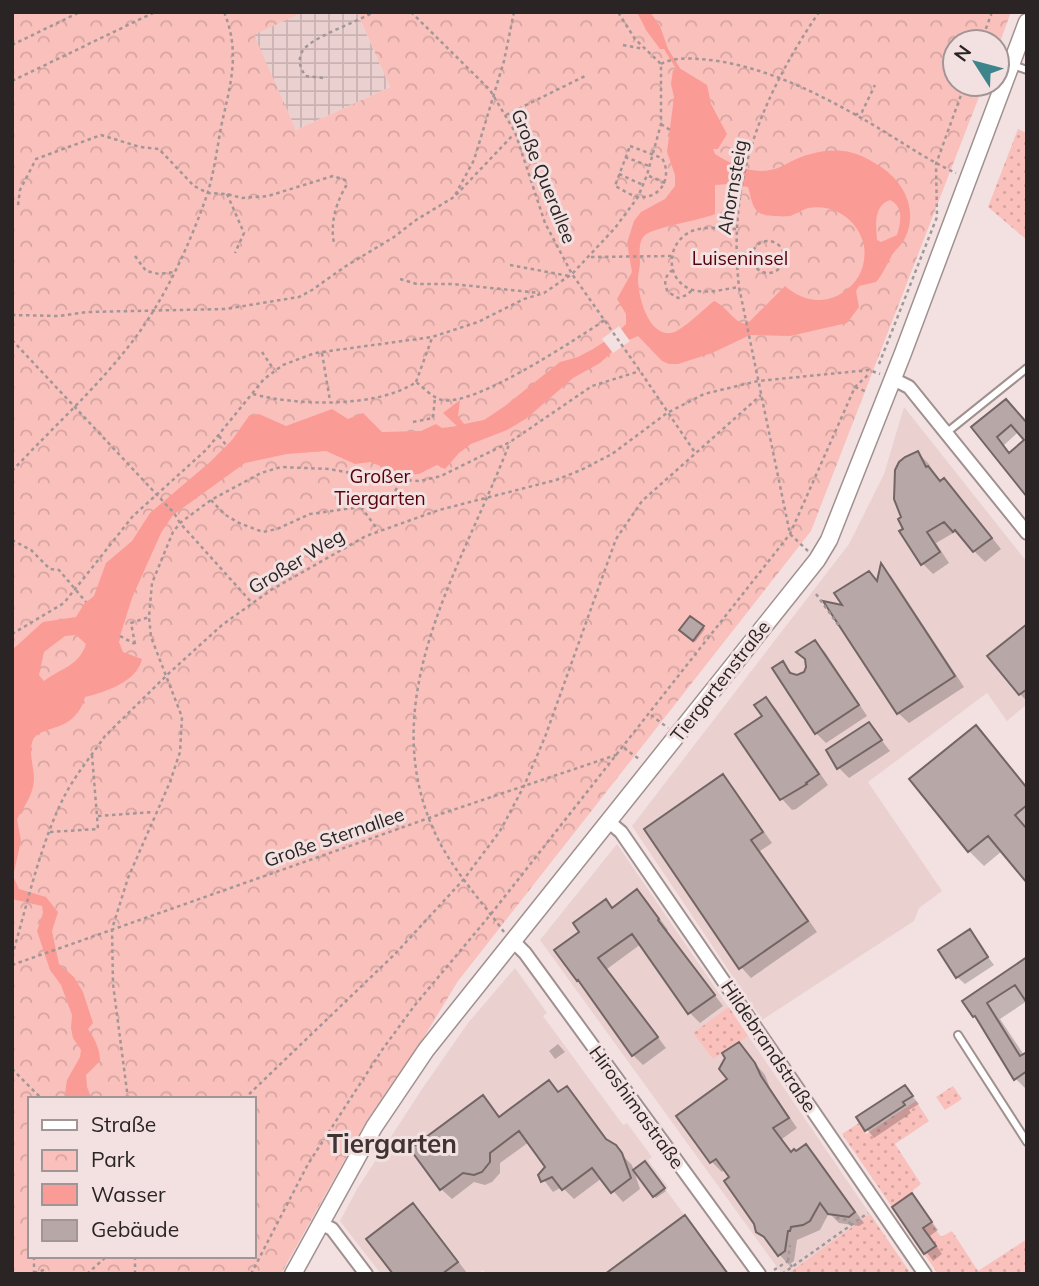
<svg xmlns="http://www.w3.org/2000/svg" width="1039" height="1286" font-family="Mulish,sans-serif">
	<defs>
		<pattern id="industrial-grid" width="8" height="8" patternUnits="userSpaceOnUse" patternTransform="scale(1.75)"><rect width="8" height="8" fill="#ead1d0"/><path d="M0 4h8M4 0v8" fill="none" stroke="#c9b3b2"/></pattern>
		<pattern id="grass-dots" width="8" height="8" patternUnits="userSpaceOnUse" patternTransform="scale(1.75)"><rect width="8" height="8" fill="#fac0bc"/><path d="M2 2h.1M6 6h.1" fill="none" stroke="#d6a5a1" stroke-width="1.8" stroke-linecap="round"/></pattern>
		<pattern id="park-crowns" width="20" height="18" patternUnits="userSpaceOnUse" patternTransform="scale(1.75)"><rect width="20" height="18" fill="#fac0bc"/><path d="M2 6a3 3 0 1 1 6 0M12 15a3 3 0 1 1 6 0" fill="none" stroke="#d6a5a1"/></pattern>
	</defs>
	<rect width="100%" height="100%" fill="#f2e1e0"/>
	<path fill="#ead1d0" d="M904,407L1027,562V704L1007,721L987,693L868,782L942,891L919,908L914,921L762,1020L632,826L849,544L884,474Z
		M617,844L911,1274H782L540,940Z
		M515,968L547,1013L543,1016L623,1125L627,1123L652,1157L648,1160L668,1187L666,1190L728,1274H486L483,1270L478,1274H381L340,1221L357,1189L424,1086L468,1023Z"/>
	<path fill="url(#industrial-grid)" d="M303,12H357L390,87L296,130L253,35Z"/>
	<path fill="url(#grass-dots)" d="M1018,129L1027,133V240L988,207Z
		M729,1007L748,1036L713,1059L693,1033Z
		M953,1086L962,1099L945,1110L936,1097Z
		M916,1101L929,1121L895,1144L921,1184L911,1192L941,1237L952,1231L978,1271L1027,1239V1274H938L842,1134L859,1123L866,1134Z
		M870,1214L911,1274H788Z"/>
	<path fill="url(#park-crowns)" fill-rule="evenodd" d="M12,12H303L254,35L296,130L390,87L357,12H1011L997,50V42H955V84H984L811,531L458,981L421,1042L364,1125L281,1274H12ZM30,1099H254V1256H30Z"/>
	<path fill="#fb9b96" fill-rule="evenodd" d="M637,12H650L660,26L668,49H660L646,30Z
		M681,69L707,85L711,104L727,134L718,149H713L715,154C731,164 751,174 770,170C778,169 784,165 790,162C806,154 825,149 843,151C855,152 867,158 878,165C903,180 919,209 905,238C902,245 896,249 892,255C887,264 883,274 876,282L859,286L856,291L859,307L847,323L790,336L750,335L712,353L678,364H669L662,361L638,336L622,343L600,363L573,378L527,418L507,430L471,444L459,453L445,469L437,465L419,474L404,475L370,462L355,464L326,451L287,454L245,463L173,515L161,533L132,598L120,636L119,642L123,652L142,659C137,682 105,692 85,697C75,734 41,724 33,740C28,751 34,767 34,779C34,793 24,807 17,819L21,841L13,876L19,889L46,897L58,912L52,931L59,964L74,977L83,992L93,1023L88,1029C95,1039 100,1049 100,1061L86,1075L87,1087L92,1099H64L67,1080L80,1057L81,1050L73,1038L71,1028L72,1015L61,985L50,970L37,931L43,913L42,906L12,899V650L43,622L76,617L84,604L94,596L106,563L132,541L150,513L210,462L232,440L249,416L259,414L286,426L332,409L348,419L363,413L382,432L421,431L436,424L442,428L457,426L443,413L460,400L458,416L464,424L484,420L505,406L560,362L578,357L593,349L615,335L626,324V314L617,299L632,272L627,243L634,221L641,212L665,199L675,186V175L667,152L674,97L671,84L673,70ZM728,184L748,187C751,196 752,211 762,214C769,216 782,217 789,216C795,215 801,210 808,208C834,203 859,220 864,246C866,260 862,275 852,285C843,294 831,300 819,300C806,300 794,294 785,286L747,324C733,323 727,306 714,301C705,308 681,332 671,333C648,336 638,296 638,279C638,273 640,268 640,262C640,254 638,243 644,236C650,228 702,220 715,214V185ZM890,200C904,207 901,222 897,235L881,242L877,240C876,225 873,206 890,200ZM76,635L86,644C79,666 61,668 44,681L39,675L44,652L65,636Z"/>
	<path fill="#f2e1e0" d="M619,326L630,341L613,353L602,339Z"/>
	<path fill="#0003" d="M1027,424L1003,446L1027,493L974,427Z
		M918,453L928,463L941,482L944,480L954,490L1001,549L985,562L955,532L936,543L949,563L933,574L923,564L902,532L905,530L903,518Z
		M882,567L891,576L964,687L909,723L898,713L846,608L869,573L878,582Z
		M691,618L705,629L695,642L681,630Z
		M1027,626V701L1020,694Z
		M815,642L825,652L867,716L826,743L816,733L774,669L783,663L795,676L806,674Z
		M766,699L776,709L828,785L796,809L792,810L782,799L738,734L764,717Z
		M869,724L890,751L849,778L839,768Z
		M975,727L1027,787V880L1002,851L984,866L969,851Z
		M723,777L733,787L772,843L760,851L817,932L751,978L741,967Z
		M637,891L647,901L668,930L667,931L723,1006L700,1023L690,1013L641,944L607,969L666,1048L643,1065L633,1055L585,987L613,909Z
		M969,932L994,965L965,984L957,977Z
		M1027,958V1001L1000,1019L1024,1055L1027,1054V1090L1015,1078L982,1024L974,1016Z
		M558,1044L565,1052L555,1059L549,1051Z
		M738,1044L765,1075L770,1088L797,1128L782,1139L792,1153H796L806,1147L816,1156L864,1223L859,1226L839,1223L829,1213L820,1230L797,1240L794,1261L789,1265L758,1231L725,1169L722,1172L712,1162L678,1117L730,1079Z
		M549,1082L560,1093L566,1088L577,1098L610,1143L632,1165L640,1189L623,1202L602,1178L574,1199L562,1187L553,1192L540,1175L548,1168L529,1142L500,1163V1173L492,1182L485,1185L474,1182L452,1199L441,1189L483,1097L501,1118Z
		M905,1087L919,1104L909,1110L911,1113L874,1138L858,1118Z
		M645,1163L666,1191L656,1198L635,1171Z
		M912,1195L938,1230L930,1236L942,1254L933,1261L894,1207Z
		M413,1205L423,1215L467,1273L395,1274Z
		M685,1217L695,1228L728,1274H608Z"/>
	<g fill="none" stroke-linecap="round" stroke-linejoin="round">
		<path stroke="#fb9b96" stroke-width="3.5" d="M666,49L679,70"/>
	</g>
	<path fill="#b7a8a7" stroke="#736564" stroke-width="2" fill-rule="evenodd" d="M1006,399L1027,423V497L971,427ZM1011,425L1024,440L1009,453L997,437Z
		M918,451L926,467L928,466L940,481L944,478L992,538L973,552L955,530L953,532L944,522L927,532L940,552L921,565L899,531L903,529L898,519L901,517L894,499L895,470L899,462L905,457Z
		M881,563L955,676L897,714L823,601L842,605L834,593L869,571L877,581Z
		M690,616L704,626L693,641L679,630Z
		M1027,624V689L1019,695L987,656Z
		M815,640L859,705L815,734L772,668L783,661L790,673L797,675L804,672L806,667L805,659L796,652Z
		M766,697L819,774L806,783L807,784L780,800L735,734L762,716L754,705Z
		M869,722L882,740L837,769L826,750Z
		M976,725L1027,788V805L1015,815L1027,829V883L988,836L968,852L909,779Z
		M723,774L763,832L751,840L808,921L739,969L644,829Z
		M637,889L659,919L658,920L715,995L688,1014L632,934L598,958L658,1037L632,1056L578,980L577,981L554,950L579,932L573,923L606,899L612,908Z
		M970,929L988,957L956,978L938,950Z
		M1027,957V1003L1015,985L987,1003L1020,1056L1027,1052V1071L1014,1080L975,1016L973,1017L962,1001Z
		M739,1042L755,1063L761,1076L789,1118L773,1128L791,1152L794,1149L796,1151L806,1144L855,1212L849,1217L828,1214L820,1203L810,1221L803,1225L791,1227L790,1231H788L785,1251L778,1256L764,1237L756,1232L754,1224L724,1181L729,1177L716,1159L710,1163L676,1116L727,1079L719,1069L725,1058L722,1053Z
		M549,1080L558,1092L567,1086L606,1139L616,1145L622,1153L631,1178L611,1193L592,1168L562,1190L552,1177L541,1182L538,1175L545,1167L519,1131L490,1153V1162L482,1172L474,1175L463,1173L440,1190L410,1149L483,1095L499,1117Z
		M905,1085L913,1096L903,1102L905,1105L865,1131L856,1117Z
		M645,1161L665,1188L653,1197L633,1170Z
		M912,1193L932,1222L923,1228L936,1246L924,1254L892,1207Z
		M413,1203L458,1262L442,1274H393L366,1239Z
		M685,1215L728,1274H605Z"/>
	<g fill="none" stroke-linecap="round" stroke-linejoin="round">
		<g stroke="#a09190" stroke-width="10">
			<path id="lane" d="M1013,65L1027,70
				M946,433L1027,368
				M958,1035L1027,1142"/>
		</g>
		<g stroke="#a09190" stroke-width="16">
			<path id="street" d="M893,379L909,387L1027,533
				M609,822L621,832L925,1274
				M513,941L525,953L759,1274
				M320,1223L332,1229L366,1274"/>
		</g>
		<g stroke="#a09190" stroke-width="19">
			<path id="secondary" d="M293,1274L374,1127L426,1050L817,560L829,540L903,353L1027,22"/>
		</g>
		<path stroke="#a39696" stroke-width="2.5" stroke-dasharray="3.5 3.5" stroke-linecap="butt" d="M411,12L490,90L515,132L545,223L572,274L640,371L696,454
			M981,42L992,12
			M12,45L80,12
			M623,45L644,49
			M661,64C672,58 686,58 698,59C755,62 814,91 863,119C895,137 923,158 956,173
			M323,78L305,76C301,68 298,63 301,54C306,38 357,23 373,12
			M12,81L155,12
			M506,115L587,75
			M855,115L862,112L875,85
			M661,124L670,130
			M630,146L662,158C672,175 663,198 640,197C632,197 622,189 615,186Z
			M625,157L649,166
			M619,174L643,185
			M649,176L665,183
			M227,194L244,233L235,253
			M456,195L514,134
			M18,205L20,190L36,159L101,135L140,147L159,149L194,186L208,193L227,194L242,198L268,196L333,176L345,180L346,186C336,203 330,223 334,243
			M736,229C722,229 701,225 688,233C666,246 666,279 690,289C705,295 724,289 739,287
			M752 257a16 16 0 1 1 32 0a16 16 0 1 1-32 0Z
			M736,255L753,252
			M135,256L146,271L159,274L174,272
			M591,257L671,256
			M510,265L569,276
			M673,270C665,275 663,283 668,292L678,298L687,295L692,290
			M400,279L417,284H452L540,293
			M12,315L59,316L87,312L225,309L299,297L312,290L346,266L394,237L416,220L454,197L474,160L504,61L514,12
			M12,340L174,513L180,523L252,603
			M262,352L274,370
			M322,353L330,401
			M879,364L937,217L936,164L965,84
			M416,382L432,338
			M855,387L867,392
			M253,394C297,406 378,408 416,382C424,388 433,398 442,400C474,407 576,339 605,320
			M413,422L433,418L435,397
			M219,436L226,445
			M12,471C52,428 96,389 132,342C165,299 189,246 207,195C214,173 217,149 221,127C230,86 241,53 224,12
			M211,500L224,514L239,523L263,532L277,529L310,514L361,507L393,495L401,480
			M361,507L378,530
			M12,540L31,550L50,569L59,570L86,602
			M808,551L790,534L739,287C727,181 761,98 819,12
			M816,594L839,626
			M12,634L64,603L133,516L207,449L264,379L283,365L315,353L432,337L478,322L524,299L544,293L572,274L615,228L638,197L647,175L661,124V64L635,39L618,12
			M120,636L135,644
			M135,644L131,623L149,617
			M651,715L668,728
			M624,748L639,759
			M98,816L154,812
			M50,832L98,829L92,755
			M504,932C483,903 458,876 441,845C367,706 461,571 510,442
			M12,956C27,905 41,841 65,795C76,774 92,755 105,736L167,675L222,625L271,590L366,536L439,510L556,480L581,470L612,454L667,413L704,394L758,381L869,370L880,374
			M12,965L429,818L619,754
			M12,1069L42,1099
			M128,1099L113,984L112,929L128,878L170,782L180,752L182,717L151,637L149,617L152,583L173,532L180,523L211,500L261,473L281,467L329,469L379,478L420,481L441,476L510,442L592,386L640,371
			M244,1099L396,953L464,879L500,831L524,786L545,737L616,539L642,501L761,395
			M836,1218L848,1220L851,1225
			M788,1261L790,1245
			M774,1270L788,1261L792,1267
			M34,1273L47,1269
			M34,1274V1256
			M87,1274L107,1256
			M135,1274V1256
			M251,1274L308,1164L382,1050L415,1005L491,914L790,534L855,387L868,375
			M782,1274L868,1213"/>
		<use href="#lane" stroke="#fff" stroke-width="6"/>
		<use href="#street" stroke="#fff" stroke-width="12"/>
		<use href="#secondary" stroke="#fff" stroke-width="16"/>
	</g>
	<g text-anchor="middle" stroke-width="6" stroke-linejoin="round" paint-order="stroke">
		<g font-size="19" fill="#2a2424" stroke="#f2e1e0">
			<text transform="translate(544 176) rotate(68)" y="7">Große Querallee</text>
			<text transform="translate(732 187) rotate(-80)" y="7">Ahornsteig</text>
			<text transform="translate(296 561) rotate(-31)" y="7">Großer Weg</text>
			<text transform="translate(720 681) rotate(-52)" y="7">Tiergartenstraße</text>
			<text transform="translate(334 837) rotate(-19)" y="7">Große Sternallee</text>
			<text transform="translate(769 1046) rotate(56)" y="7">Hildebrandstraße</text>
			<text transform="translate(637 1107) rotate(54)" y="7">Hiroshimastraße</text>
		</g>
		<g font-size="19" fill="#58010c" stroke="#f2e1e0">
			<text x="740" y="265">Luiseninsel</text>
			<text x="380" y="483">Großer<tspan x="380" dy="22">Tiergarten</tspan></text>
		</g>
		<g font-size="26" font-weight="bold" fill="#403433" stroke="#f2e1e0">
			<text x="392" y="1153">Tiergarten</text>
		</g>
	</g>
	<rect width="1039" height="1286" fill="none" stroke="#2a2424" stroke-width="28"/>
	<rect x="28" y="1097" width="228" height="161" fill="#f2e1e0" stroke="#a29595" stroke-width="2"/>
	<rect x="42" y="1120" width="35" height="10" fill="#ffffff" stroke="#a29595" stroke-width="2"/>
	<text x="91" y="1132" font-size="21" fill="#2a2424">Straße</text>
	<rect x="42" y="1150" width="35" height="21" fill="url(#park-crowns)" stroke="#a29595" stroke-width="2"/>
	<text x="91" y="1167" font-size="21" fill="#2a2424">Park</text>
	<rect x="42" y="1184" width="35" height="21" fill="#fb9b96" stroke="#a29595" stroke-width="2"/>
	<text x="91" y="1202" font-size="21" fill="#2a2424">Wasser</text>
	<rect x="42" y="1220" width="35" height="21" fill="#b7a8a7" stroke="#a29595" stroke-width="2"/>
	<text x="91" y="1237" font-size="21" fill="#2a2424">Gebäude</text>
	<g transform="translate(976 63) rotate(306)"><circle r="33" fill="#f2e1e0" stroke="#a29595" stroke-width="2"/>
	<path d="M0-5L12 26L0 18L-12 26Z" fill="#3d858b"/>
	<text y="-10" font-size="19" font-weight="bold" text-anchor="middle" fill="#2a2424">N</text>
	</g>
</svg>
